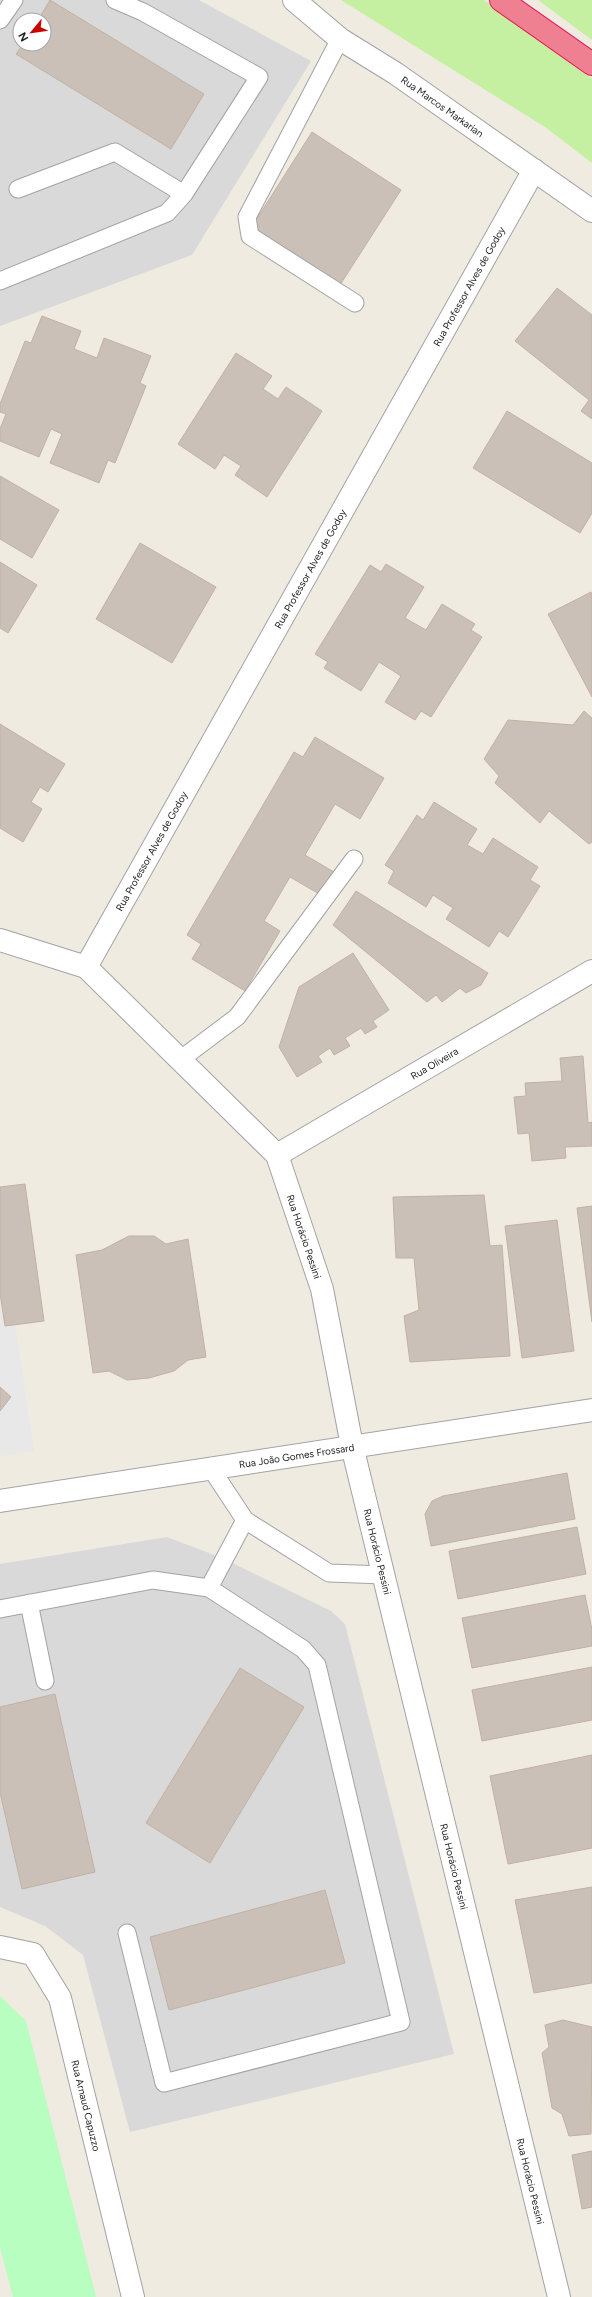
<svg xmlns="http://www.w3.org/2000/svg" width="592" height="2297" font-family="Figtree,sans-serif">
	<rect width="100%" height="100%" fill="#efebe1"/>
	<path fill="#dad9d9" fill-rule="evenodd" d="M0,0H199L311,61L192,255L0,326ZM20,20H44V44H20Z
		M167,1537L222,1558L331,1611L345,1624L454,2054L130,2132L83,1955L45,1926L0,1907V1564Z"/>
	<path fill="#c5efa1" d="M341,0H484L592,79V163L545,127Z
		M538,0H592V40Z"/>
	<path fill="#b8fec0" d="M0,1996L26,2021L96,2297H13L0,2247Z"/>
	<path fill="#e8e8e8" d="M0,1222L34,1451L0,1456Z"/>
	<path fill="#cbc0b7" stroke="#c2b1a2" d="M50,0L204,94L171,149L16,54L23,44H44V20H38Z
		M312,132L401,190L340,285L251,228Z
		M557,288L592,315V419L581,411L589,400L515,341Z
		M42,316L81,331L74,349L97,358L104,338L151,356L140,383L146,386L115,463L108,460L99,483L50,463L62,434L51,429L39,457L0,441V429L6,414L0,412V404L25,341L31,343Z
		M236,353L272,376L263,389L278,399L286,387L322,411L267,497L235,475L241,466L224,455L215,469L178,444Z
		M507,411L592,463V513L580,533L473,468Z
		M0,476L59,510L32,558L0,539Z
		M140,543L216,587L172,663L96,619Z
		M0,562L37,585L8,633L0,628Z
		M386,564L424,587L405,618L426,630L442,604L475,624L471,630L482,637L431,717L421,711L415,720L385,702L401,676L379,662L361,691L324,668L328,662L315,654L370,565L381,572Z
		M591,592L592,594V697L548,614Z
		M584,711L592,718V842L589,844L549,811L540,823L495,783L499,776L484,759L508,720L573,725Z
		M0,724L65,764L48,792L40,787L31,802L42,809L23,842L0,828Z
		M315,737L384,778L360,819L335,804L305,855L334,872L321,895L290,877L264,921L280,931L245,991L192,959L201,944L187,935L294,752L303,757Z
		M434,802L477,829L467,845L483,854L493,838L538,867L530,880L540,886L508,937L499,931L489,947L446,919L453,908L433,895L426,907L388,883L394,871L385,865L417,815L423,820Z
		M356,891L488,973L481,985L466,993L460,988L442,1002L436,995L427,1002L333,925Z
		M353,953L389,1010L373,1021L377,1027L365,1034L361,1028L345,1038L350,1046L334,1055L330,1048L318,1056L322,1062L297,1077L279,1047L299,987Z
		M583,1056L588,1123L592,1122V1146L565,1147L566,1158L532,1161L529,1133L518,1134L514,1097L526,1096L525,1083L562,1081L560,1058Z
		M25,1184L44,1321L5,1326L0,1293V1187Z
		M484,1195L490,1246L502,1245L510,1356L410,1362L404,1316L419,1310L414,1258H396L393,1197Z
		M592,1206V1322L577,1208Z
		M557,1220L574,1351L522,1358L505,1226Z
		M129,1236H154L166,1244L188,1239L206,1357L188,1360L174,1371L149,1378L127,1380L109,1371L93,1373L76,1255L102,1250Z
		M0,1387L11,1397L0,1411Z
		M567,1473L575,1519L431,1546L425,1514L432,1501L443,1496Z
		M577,1527L586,1574L458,1599L449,1551Z
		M585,1595L592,1630V1646L472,1668L462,1618Z
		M592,1667V1720L482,1741L472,1690Z
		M240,1668L304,1707L210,1863L146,1823Z
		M55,1694L95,1872L22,1889L0,1792V1707Z
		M592,1755V1848L508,1864L490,1776Z
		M592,1887V1983L534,1993L515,1900Z
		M325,1890L345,1963L169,2010L150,1937Z
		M563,2020L592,2027L591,2134L569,2136L562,2114L552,2108L542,2053L549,2047L545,2025Z
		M592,2151V2207L582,2209L572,2155Z"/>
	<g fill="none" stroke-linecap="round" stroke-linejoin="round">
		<g stroke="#a3a3a3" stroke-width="19">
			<path id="lane" d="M0,20L14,0
				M340,39L247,217L250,236L355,303
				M18,189L115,152L184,194
				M0,281L167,213L184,194L259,77L143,12L115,0
				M181,1059L237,1017L354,859
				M212,1470L245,1520L329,1573L384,1575
				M209,1588L245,1520
				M29,1603L45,1681
				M0,1609L153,1580L209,1588L303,1649L317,1665L401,2022L164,2083L127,1933"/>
		</g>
		<g stroke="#a3a3a3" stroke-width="24">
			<g id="street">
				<path id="s1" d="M294,0L340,39L395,73L592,211"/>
				<path id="s2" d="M0,940L86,967L277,1155L322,1289L352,1446L559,2297"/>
				<path id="s3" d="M86,967L534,170"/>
				<path id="s4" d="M277,1155L592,971"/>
				<path id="s5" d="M0,1501L592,1410"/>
				<path id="s6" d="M0,1947L33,1954L60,1998L133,2297"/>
			</g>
		</g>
		<g stroke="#e71356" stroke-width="24">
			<path id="highway" d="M501,0L592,64"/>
		</g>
		<use href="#lane" stroke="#fff" stroke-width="17"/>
		<use href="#street" stroke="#fff" stroke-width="22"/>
		<use href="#highway" stroke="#ee8092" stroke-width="22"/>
	</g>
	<g text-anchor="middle" stroke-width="4" stroke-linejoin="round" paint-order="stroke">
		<g font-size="10" fill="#1c1c1c" stroke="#fff">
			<text dy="4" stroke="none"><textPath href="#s1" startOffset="183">Rua Marcos Markarian</textPath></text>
			<text dy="4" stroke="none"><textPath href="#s3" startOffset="781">Rua Professor Alves de Godoy</textPath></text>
			<text dy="4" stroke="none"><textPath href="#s3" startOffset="457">Rua Professor Alves de Godoy</textPath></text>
			<text dy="4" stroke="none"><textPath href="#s3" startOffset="133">Rua Professor Alves de Godoy</textPath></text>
			<text dy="4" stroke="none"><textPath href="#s4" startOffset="182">Rua Oliveira</textPath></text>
			<text dy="4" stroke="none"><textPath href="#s2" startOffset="444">Rua Horácio Pessini</textPath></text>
			<text dy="4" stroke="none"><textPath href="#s5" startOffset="300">Rua João Gomes Frossard</textPath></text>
			<text dy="4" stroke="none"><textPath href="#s2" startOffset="768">Rua Horácio Pessini</textPath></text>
			<text dy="4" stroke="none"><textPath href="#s2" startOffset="1092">Rua Horácio Pessini</textPath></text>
			<text dy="4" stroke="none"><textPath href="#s6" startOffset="196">Rua Arnaud Capuzzo</textPath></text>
			<text dy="4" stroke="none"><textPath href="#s2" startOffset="1416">Rua Horácio Pessini</textPath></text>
		</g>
	</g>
	<g transform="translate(32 32) rotate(241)"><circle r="19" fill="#ffffff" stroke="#a4a4a4"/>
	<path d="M0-3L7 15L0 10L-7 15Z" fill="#c90500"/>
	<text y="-6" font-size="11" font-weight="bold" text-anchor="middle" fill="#1c1c1c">N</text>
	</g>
</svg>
